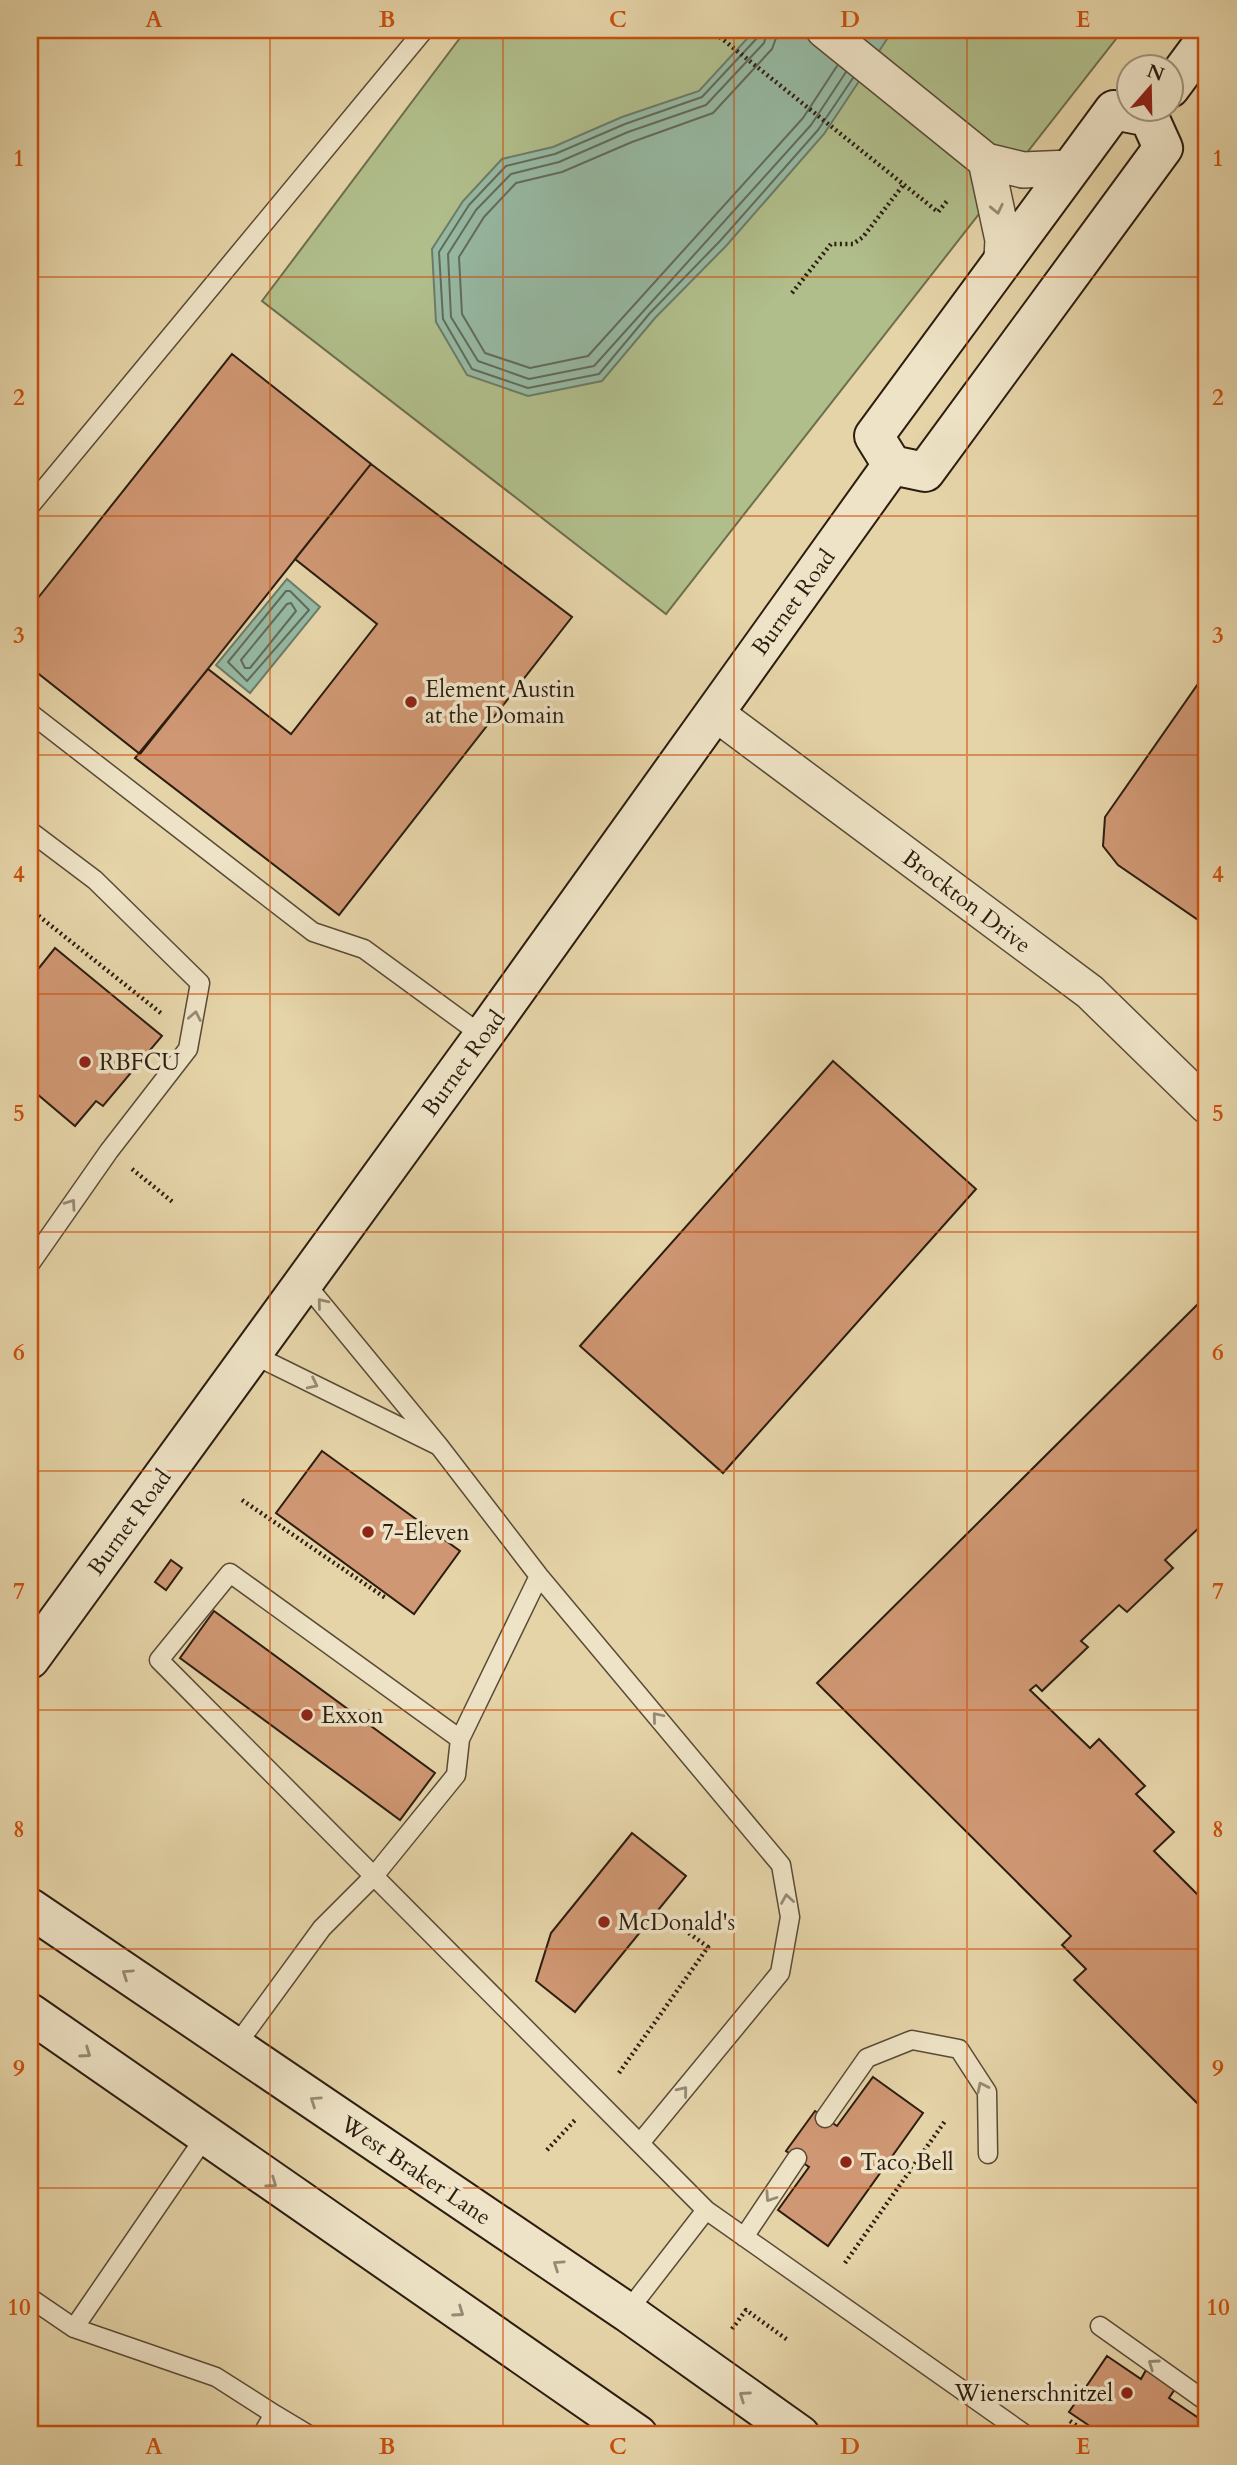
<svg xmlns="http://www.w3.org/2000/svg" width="1237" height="2465" font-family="Cardo,serif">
	<rect width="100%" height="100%" fill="#e5d4a8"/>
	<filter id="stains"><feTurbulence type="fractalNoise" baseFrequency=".00286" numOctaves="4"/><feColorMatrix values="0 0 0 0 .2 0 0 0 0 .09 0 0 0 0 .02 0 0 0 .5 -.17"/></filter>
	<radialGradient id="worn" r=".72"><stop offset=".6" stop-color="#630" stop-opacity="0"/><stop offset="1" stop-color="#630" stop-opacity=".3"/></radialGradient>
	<path fill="#b0be8b" stroke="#6e6e4e" stroke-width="2" d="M466,30H1123L666,614L262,301Z"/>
	<path fill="#96b9a3" stroke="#6c7b68" stroke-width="2" d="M755,30H893L824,134L726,246L655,318L602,381L528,396L467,375L436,322L432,249L463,201L502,159L553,147L622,117L699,91Z
		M287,579L320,607L250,693L216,665Z"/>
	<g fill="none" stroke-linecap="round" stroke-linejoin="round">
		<path stroke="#616b5a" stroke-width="2" d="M759,30L758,37L702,97L625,124L555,154L506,166L469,205L439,252L443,319L472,369L528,388L599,374L650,313L720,241L818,130L853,78
			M768,30L764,43L706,105L628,132L559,162L511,174L476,210L448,254L451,317L478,361L529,379L594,366L811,125L846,72
			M779,30L772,49L713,113L632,142L562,172L516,183L484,217L459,257L462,314L485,353L530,368L588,356L803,118L837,66
			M286,591H290L309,610L247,681L228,662Z
			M291,603L296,611L250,668H245L241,660L287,604Z"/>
	</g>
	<path fill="#cf9773" stroke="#2c1d10" stroke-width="2" d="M232,354L371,464L140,754L30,667V608Z
		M371,464L572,617L339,915L135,758L208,669L291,734L377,624L295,559Z
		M1207,671V926L1118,865L1103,846L1105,817Z
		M55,948L162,1036L103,1106L96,1101L75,1126L30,1088V979Z
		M833,1061L976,1189L723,1473L580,1346Z
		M1207,1295V1524L1205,1522L1165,1560L1173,1568L1127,1612L1119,1605L1081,1641L1088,1647L1042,1691L1036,1685L1030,1690L1090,1748L1099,1739L1145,1786L1136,1794L1174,1832L1154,1851L1207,1904V2113L1074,1980L1086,1969L1062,1945L1071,1936L817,1683Z
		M322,1451L460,1551L414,1614L276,1513Z
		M171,1560L182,1568L166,1590L155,1582Z
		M214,1611L435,1773L400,1820L180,1658Z
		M632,1833L686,1876L575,2012L536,1981L551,1933Z
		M873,2077L923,2113L828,2246L778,2210L809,2167L786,2151L815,2111L837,2126Z
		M1107,2356L1141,2379L1146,2370L1175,2389L1169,2398L1203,2421L1193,2435H1103L1069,2412Z"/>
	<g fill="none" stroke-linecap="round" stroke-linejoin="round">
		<g stroke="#5a4b36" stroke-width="21">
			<path id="lane" d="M30,506L424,30
				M30,713L313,932L364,949L483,1036
				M30,831L95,880L200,983L188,1049L109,1151L30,1264
				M252,1354L439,1446L304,1282
				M439,1446L539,1576L781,1865L790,1917L780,1973L640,2143
				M460,1739L539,1576
				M235,2047L322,1928L374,1876L456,1775L460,1739L230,1573L159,1660L706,2210L1026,2435
				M825,2118L867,2058L912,2040L959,2049L987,2092L988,2154
				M744,2237L797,2158
				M30,2298L74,2328L205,2137
				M627,2312L706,2210
				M1100,2326L1207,2402
				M74,2328L216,2377L274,2414L262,2435
				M274,2414L309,2435"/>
		</g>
		<g stroke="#5a4b36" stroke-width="38">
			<path id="street" d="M824,30L986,161L1023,170L1070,168
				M986,161L1003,240L1002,258
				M714,712L1090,992L1207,1106"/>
		</g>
		<g stroke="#2c1d10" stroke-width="42">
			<path id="secondary" d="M1170,88L1207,38
				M1114,110L1149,117L1163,148L925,472L892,465L874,436Z
				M30,1659L483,1036L892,465
				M30,1908L627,2312L800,2435
				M30,2013L638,2435"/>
		</g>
		<path stroke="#2c1d10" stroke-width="4.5" stroke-dasharray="2 3.5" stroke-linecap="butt" d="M711,30L938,212L947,201
			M792,293L831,244H853L863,237L904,184
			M30,909L162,1014
			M132,1169L174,1203
			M242,1500L387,1599
			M619,2073L708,1947L658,1911
			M547,2150L575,2120
			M845,2263L945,2121
			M732,2329L746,2310L789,2341
			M1070,2421L1090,2435"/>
		<use href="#lane" stroke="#eee3c6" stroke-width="18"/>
		<use href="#street" stroke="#eee3c6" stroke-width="35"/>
		<use href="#secondary" stroke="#eee3c6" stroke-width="38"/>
	</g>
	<defs><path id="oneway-chevron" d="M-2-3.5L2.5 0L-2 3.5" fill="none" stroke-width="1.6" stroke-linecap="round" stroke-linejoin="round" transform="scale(1.75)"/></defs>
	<g stroke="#978a74">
		<use href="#oneway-chevron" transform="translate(997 209) rotate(78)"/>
		<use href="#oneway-chevron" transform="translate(195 1016) rotate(-79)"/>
		<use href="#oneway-chevron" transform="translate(71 1204) rotate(-55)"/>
		<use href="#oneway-chevron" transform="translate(322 1303) rotate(-129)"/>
		<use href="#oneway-chevron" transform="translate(313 1384) rotate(26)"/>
		<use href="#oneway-chevron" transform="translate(657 1717) rotate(-130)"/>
		<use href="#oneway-chevron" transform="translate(787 1899) rotate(-99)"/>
		<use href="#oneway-chevron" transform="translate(127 1974) rotate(-146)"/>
		<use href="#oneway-chevron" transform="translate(86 2053) rotate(35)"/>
		<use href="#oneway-chevron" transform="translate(982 2087) rotate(-116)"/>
		<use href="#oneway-chevron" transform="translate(683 2091) rotate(-51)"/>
		<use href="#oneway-chevron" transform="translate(315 2101) rotate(-146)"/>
		<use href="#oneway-chevron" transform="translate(272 2183) rotate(35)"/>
		<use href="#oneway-chevron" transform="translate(770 2197) rotate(124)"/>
		<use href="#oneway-chevron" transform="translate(558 2265) rotate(-146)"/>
		<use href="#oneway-chevron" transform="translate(459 2312) rotate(35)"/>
		<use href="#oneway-chevron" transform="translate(1153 2364) rotate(-145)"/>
		<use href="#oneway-chevron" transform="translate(744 2396) rotate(-145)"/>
	</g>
	<path fill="none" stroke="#cc500d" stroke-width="2" stroke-opacity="0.55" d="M270,30V2435M503,30V2435M734,30V2435M967,30V2435M30,277H1207M30,516H1207M30,755H1207M30,994H1207M30,1232H1207M30,1471H1207M30,1710H1207M30,1949H1207M30,2188H1207"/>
	<g fill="#8f2418" stroke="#eee3c6" stroke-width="2.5">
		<circle cx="411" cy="702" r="7"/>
		<circle cx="85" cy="1062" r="7"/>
		<circle cx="368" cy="1532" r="7"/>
		<circle cx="307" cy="1715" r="7"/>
		<circle cx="604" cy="1922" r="7"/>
		<circle cx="846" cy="2162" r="7"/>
		<circle cx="1127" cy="2393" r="7"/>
	</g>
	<g text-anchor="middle" stroke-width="7" stroke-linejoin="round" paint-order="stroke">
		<g font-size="23" fill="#2c1d10" stroke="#eee3c6">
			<text transform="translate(793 602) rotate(-54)" y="8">Burnet Road</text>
			<text transform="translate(967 901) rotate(37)" y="8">Brockton Drive</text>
			<text transform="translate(463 1063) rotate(-54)" y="8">Burnet Road</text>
			<text transform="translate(129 1522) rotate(-54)" y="8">Burnet Road</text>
			<text transform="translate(416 2170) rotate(34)" y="8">West Braker Lane</text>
		</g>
		<g font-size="23" fill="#2c1d10" stroke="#eee3c6" text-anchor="start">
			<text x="425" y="697">Element Austin<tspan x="425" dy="26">at the Domain</tspan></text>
			<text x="99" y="1070">RBFCU</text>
			<text x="382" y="1540">7-Eleven</text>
			<text x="321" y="1723">Exxon</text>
			<text x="618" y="1930">McDonald's</text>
			<text x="860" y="2170">Taco Bell</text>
			<text x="1113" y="2401" text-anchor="end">Wienerschnitzel</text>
		</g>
	</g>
	<rect width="1237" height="2465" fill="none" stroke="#e5d4a8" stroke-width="77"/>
	<g transform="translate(1150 88) rotate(20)"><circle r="33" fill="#eee3c6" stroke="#a0947d" stroke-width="2"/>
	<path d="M0-5L12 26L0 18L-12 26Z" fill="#8f2418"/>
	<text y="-10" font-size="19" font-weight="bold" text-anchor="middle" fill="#2c1d10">N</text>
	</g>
	<rect x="38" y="38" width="1160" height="2388" fill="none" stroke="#cc500d" stroke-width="2.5"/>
	<g font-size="23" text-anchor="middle" font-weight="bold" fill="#cc500d">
		<text x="154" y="27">A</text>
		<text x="387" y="27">B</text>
		<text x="618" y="27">C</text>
		<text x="850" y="27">D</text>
		<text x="1083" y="27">E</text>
		<text x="19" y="166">1</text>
		<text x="1218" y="166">1</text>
		<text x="19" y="405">2</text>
		<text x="1218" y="405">2</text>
		<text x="19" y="643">3</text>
		<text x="1218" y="643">3</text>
		<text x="19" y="882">4</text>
		<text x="1218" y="882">4</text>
		<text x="19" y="1121">5</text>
		<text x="1218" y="1121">5</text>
		<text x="19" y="1360">6</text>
		<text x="1218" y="1360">6</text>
		<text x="19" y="1599">7</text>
		<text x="1218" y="1599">7</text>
		<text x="19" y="1837">8</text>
		<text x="1218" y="1837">8</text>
		<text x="19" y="2076">9</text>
		<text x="1218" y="2076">9</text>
		<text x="19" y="2315">10</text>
		<text x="1218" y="2315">10</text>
		<text x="154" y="2454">A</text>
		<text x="387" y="2454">B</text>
		<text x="618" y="2454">C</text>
		<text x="850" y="2454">D</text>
		<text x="1083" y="2454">E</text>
	</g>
	<rect width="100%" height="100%" filter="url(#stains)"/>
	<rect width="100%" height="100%" fill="url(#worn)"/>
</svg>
